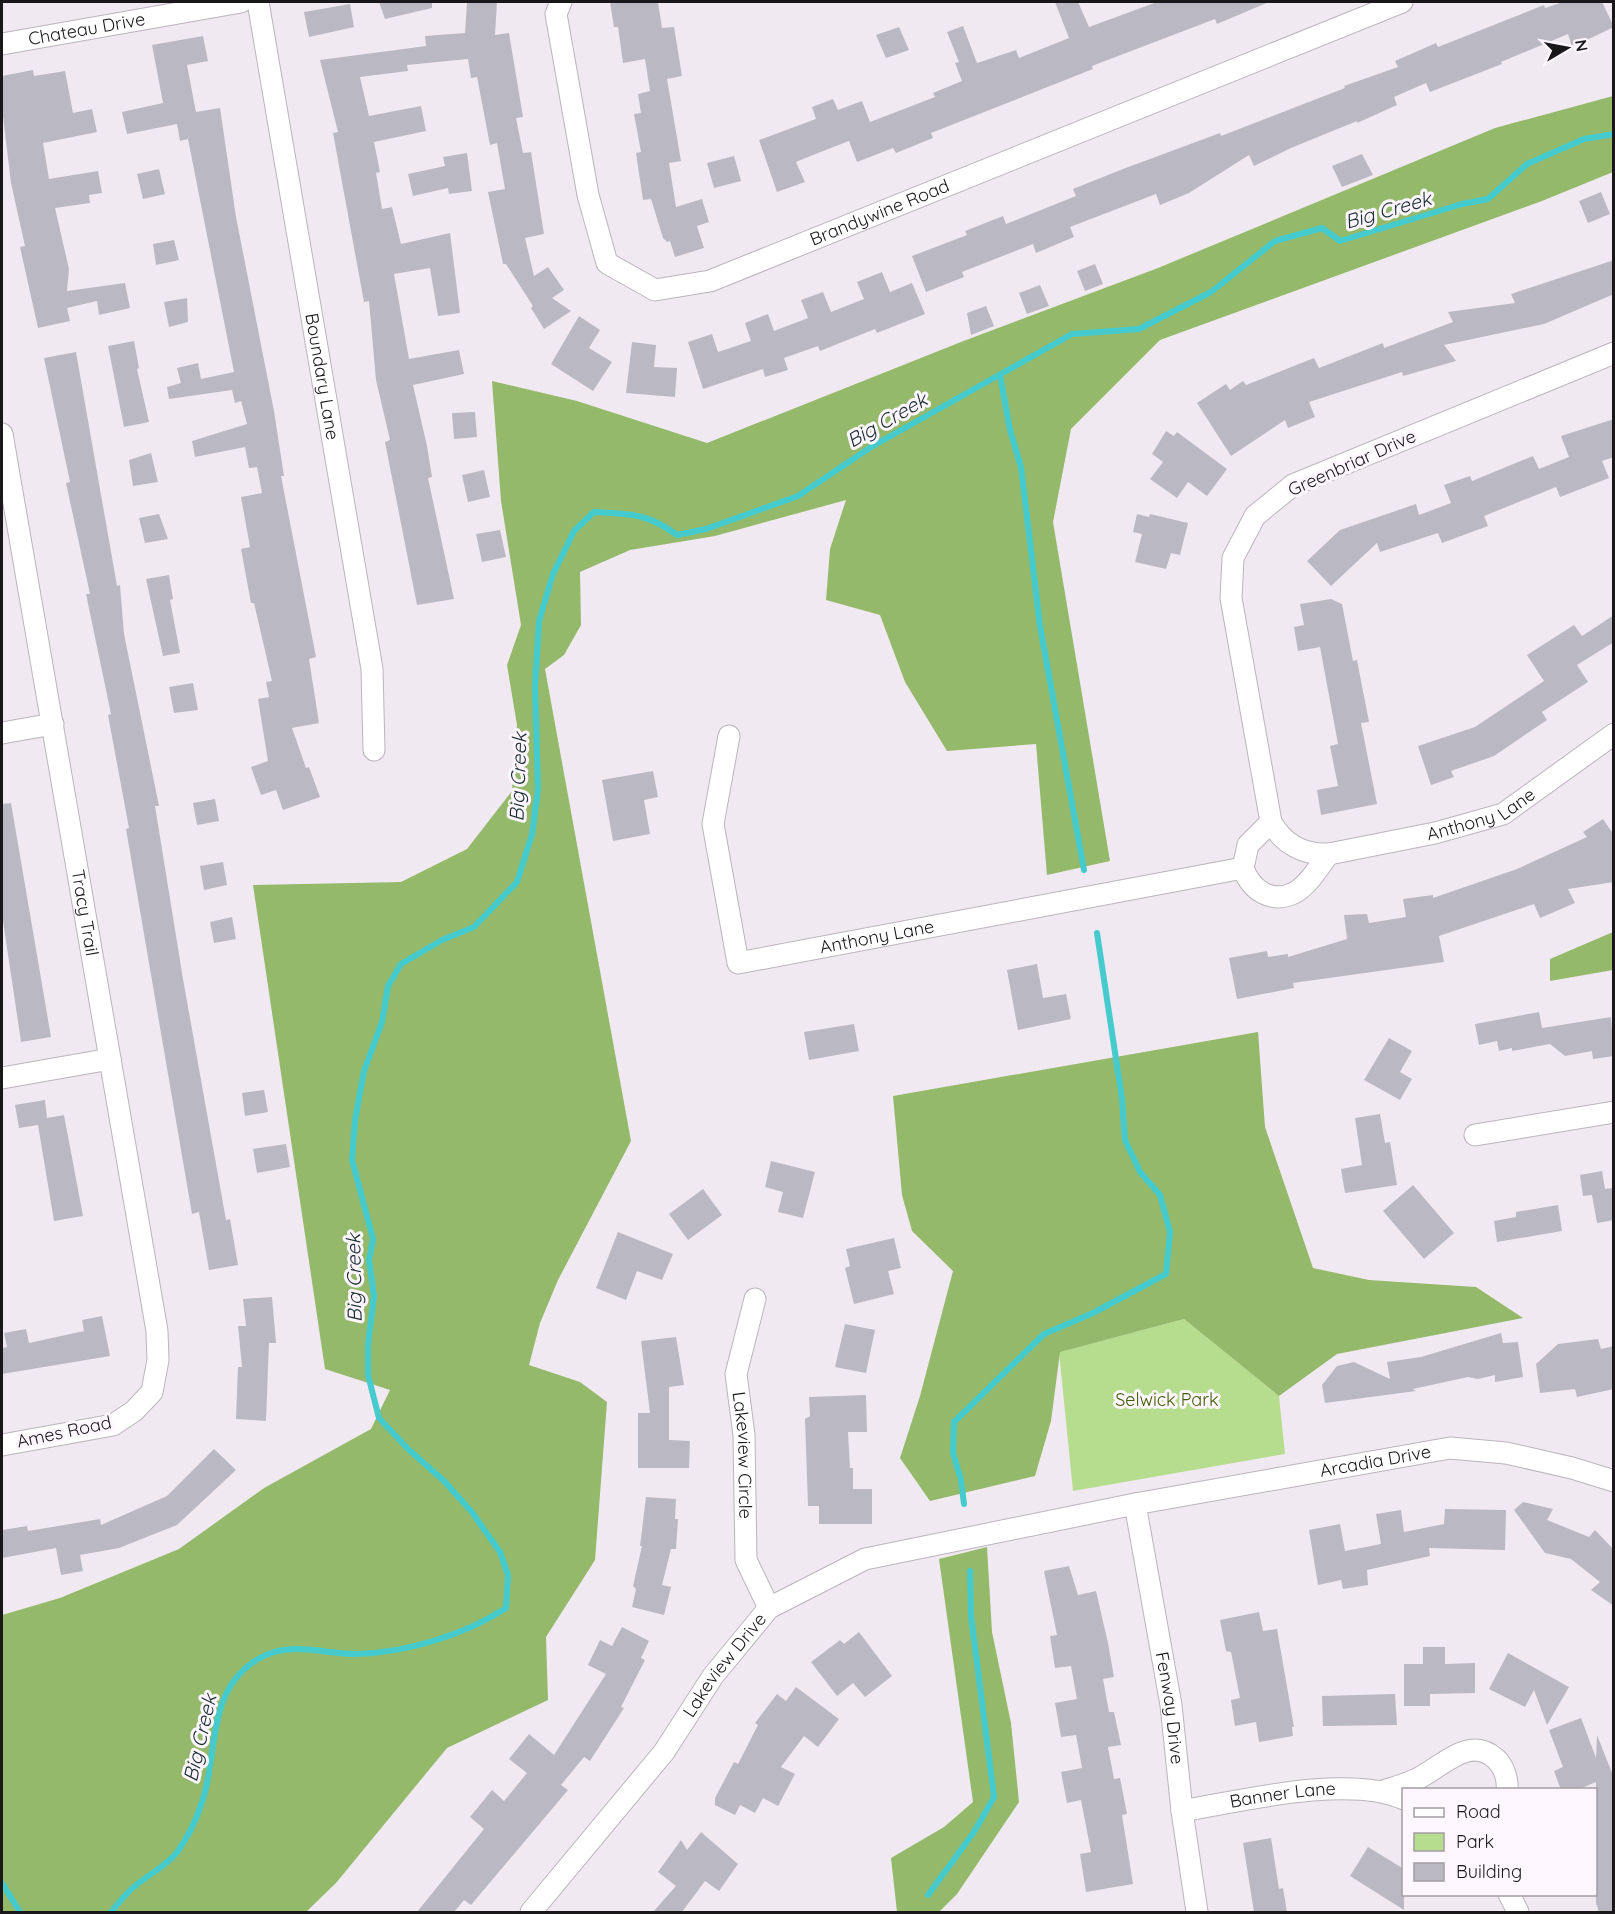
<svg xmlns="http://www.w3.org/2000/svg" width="1615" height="1914" font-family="Quicksand,sans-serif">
	<rect width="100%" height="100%" fill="#f1e9f1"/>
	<path fill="#b6dd8d" d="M1184,1319L1279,1396L1285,1454L1073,1491L1059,1352Z"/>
	<path fill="#94b96a" d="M1613,96V172L1542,201L1160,340L1071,429L1053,522L1110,861L1047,875L1036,744L947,751L905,682L880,615L826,600L830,549L846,500L715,536L630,550L580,572L581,625L564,655L545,669L631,1141L558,1280L540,1323L529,1365L580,1382L607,1402L595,1560L546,1637L548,1700L447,1748L336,1883L306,1912H2V1615L60,1598L179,1549L264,1488L371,1429L390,1390L325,1369L253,885L401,882L467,849L512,791L517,725L507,665L521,625L501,501L492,381L577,401L707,443L961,342L1158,268L1495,128Z
		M1613,932V970L1550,981V959Z
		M1258,1032L1265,1127L1313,1268L1369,1280L1476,1287L1523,1318L1337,1354L1279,1396L1184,1319L1060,1352L1051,1421L1035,1476L930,1501L900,1458L920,1396L953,1271L912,1231L902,1195L893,1096Z
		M987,1547L992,1632L1011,1723L1019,1802L957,1894L939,1912H897L891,1858L944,1827L973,1802L939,1559Z"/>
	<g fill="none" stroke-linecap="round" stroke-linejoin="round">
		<path stroke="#45cbcd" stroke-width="6" d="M1000,375L1010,430L1021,467L1040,626L1084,870
			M964,1504L961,1480L953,1453L954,1422L1044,1334L1093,1313L1166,1274L1170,1232L1160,1195L1140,1172L1125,1140L1122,1099L1097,933
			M2,1883L20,1912
			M928,1895L974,1832L994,1797L971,1616L970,1571
			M111,1912C118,1904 126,1893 135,1886C148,1875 168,1865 178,1851C187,1838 197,1818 202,1802C219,1753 205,1691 258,1659C289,1640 322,1654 356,1654C405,1653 465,1635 506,1608L508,1575L500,1552L471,1511L444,1481L407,1448L379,1418L368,1375V1344L374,1296L369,1260L373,1239L352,1160L355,1120L364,1071L382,1022L388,986L401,964L442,940L474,927L517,882L532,834L538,789L535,686L539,621L553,574L574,531L594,512C630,514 647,513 677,535L706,529L798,496L871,447L1072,334L1139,329L1211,292L1275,241L1322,228L1340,241L1462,204L1488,199L1527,164L1584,139L1614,134"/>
	</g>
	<path fill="#bab9c3" d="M379,2H432V8L385,19Z
		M467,2H497L495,35L509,33L523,117L516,118L523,153L531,152L544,234L525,238L534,276L548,267L564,290L552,298L571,311L544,329L531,308L533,306L506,264H503L488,192L505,189L497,143L490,145L477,77L471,78L468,59L407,65L408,71L360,77L369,116L421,106L426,131L374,142L380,172L376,173L382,209L392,207L401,244L450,233L460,313L438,316L430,268L394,274L409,359L459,350L464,374L413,385L427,446L432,477L428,478L454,599L417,605L385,442L390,440L376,380L369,301L364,302L333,133L338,132L320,60L426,46L425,36L465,33Z
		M610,2H658L662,28L674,27L682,76L667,79L681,161L669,163L676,207L702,199L709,222L697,226L704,248L675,257L670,241L667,242L663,238L651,199L643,200L636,153L641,152L634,114L641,113L638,94L650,91L645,59L623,63L618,27H614Z
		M1055,2H1078L1089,27L1157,2H1269L1217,24L1215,19L1092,66L1093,69L931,133L933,138L896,153L893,148L857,162L849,141L818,153L796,162L805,182L777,192L759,140L816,119L812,107L833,99L838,110L862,101L870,122L935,97L933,93L962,81L955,63L959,62L947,32L963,26L977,63L1016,50L1019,58L1069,38Z
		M1563,2H1602L1614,27L1572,47L1568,34L1501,62L1502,64L1430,92L1426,83L1394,97L1397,105L1357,123V121L1291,148L1254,166L1249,155L1189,193L1160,205L1156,194L1070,227L1074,237L1036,253L1033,244L962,272L964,277L926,292L912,256L967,235L965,231L1003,216L1006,224L1076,196L1073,189L1123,169L1220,133L1221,136L1345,88L1344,86L1398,67L1395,61L1436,43L1438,47L1544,5L1545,8Z
		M350,4L354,27L309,37L304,12Z
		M899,27L909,50L886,58L876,35Z
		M203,36L208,61L187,65L196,112L220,108L236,217L274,411L284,476H281L316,657L309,659L319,723L292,728L306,768L309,767L320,797L283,810L276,790L261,795L251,767L268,761L258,699L269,697L266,682L272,681L254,603H251L241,549L250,547L241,497L262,493L257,467L249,468L245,447L195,457L192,441L247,424L241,401L235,403L232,390L169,399L167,387L181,383L177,368L198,363L201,379L234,372L188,139L180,141L177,124L127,134L122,112L163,103L152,45Z
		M33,70L34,76L65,71L73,113L92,109L97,132L43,143L49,179L98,171L102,193L89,195L90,203L55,208L69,269L67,291L125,283L130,308L99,315L97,301L67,308L70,321L38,328L20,247L25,246L11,183L2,108V76Z
		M467,153L472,191L449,194L448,188L413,196L408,174L445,166L443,157Z
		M1362,154L1373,175L1342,187L1332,166Z
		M734,156L741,181L714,188L707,163Z
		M159,169L165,194L143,199L137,174Z
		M1601,192L1610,214L1588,223L1579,201Z
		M174,240L179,260L156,265L153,244Z
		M1614,260V294L1544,324L1444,345L1456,361L1403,376L1402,372L1309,402L1315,417L1288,428L1285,420L1231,456L1197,403L1226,384L1230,390L1243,381L1246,385L1314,358L1319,368L1383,343L1384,348L1453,322L1448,312L1515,303L1511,294Z
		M1095,264L1103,284L1085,291L1077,271Z
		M882,272L890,292L912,283L925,314L877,333L875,329L820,351L818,346L784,358L788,370L765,377L763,369L703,389L688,342L712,334L718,352L751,341L745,323L768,314L774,331L808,318L801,300L823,292L831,312L864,299L857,282Z
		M1040,285L1049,306L1027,314L1019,293Z
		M187,298L188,322L169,327L164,302Z
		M986,306L994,326L971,335L967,313Z
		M579,316L600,330L589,348L612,362L593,391L551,364Z
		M134,341L139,368L137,369L149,422L124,427L108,346Z
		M632,342L656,345L654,367L677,368L675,397L626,393Z
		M76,352L117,586L120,585L124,634L159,806H155L183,979L226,1220L230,1219L238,1265L209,1270L199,1212L192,1214L126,829L129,828L108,715L111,714L86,594H90L66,483L70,482L44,358Z
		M475,412L477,437L454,439L452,413Z
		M1614,419V457L1602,461L1609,478L1560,497L1556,487L1484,516L1488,526L1442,543L1438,533L1380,552L1377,543L1331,586L1307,561L1340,530L1416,504L1419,515L1451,503L1444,485L1470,476L1472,481L1533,456L1539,469L1569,457L1561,436Z
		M1166,431L1174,436L1177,432L1227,469L1207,496L1188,482L1177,498L1150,479L1163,462L1152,454Z
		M151,453L158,482L133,486L129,460Z
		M484,470L490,497L468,502L462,475Z
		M159,514L168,539L145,543L139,518Z
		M1137,514L1149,517L1150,514L1188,523L1180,555L1171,553L1166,569L1135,562L1142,534L1133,532Z
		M500,530L506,557L482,562L476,534Z
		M169,575L173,599L170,600L180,653L163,656L146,579Z
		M1331,599L1342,604L1353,661L1357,660L1369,722L1361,723L1377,804L1321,815L1317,790L1338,786L1330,746L1338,744L1320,647L1298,651L1294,627L1304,625L1300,604Z
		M1614,615V642L1577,665L1588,682L1542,712L1547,720L1494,756L1451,771L1454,777L1431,785L1418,746L1475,727L1544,681L1527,655L1574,625L1582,636Z
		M193,683L198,710L174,713L169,687Z
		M653,771L658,797L644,800L650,834L613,841L602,780Z
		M215,799L219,821L197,825L193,803Z
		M11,803L51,1037L21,1042L2,914V804Z
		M1603,819L1614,835V882L1568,889L1575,903L1540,918L1534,904L1439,936L1444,962L1293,983L1294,988L1237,999L1229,958L1267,951L1268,957L1288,954V957L1347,939L1344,915L1367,914L1369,923L1406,917L1403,899L1433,895V898L1517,869L1587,837L1583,832Z
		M223,862L227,885L204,890L200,866Z
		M232,917L236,939L214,943L210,922Z
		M1037,964L1043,998L1066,994L1071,1019L1018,1030L1007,970Z
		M1539,1012L1542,1028L1611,1017L1614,1056L1593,1059L1592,1051L1565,1056L1550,1044L1512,1051V1048L1499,1051L1497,1041L1479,1045L1475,1024Z
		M854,1024L859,1051L809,1060L804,1032Z
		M1389,1038L1412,1051L1400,1072L1412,1079L1400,1100L1364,1080Z
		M264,1090L268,1112L245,1116L242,1093Z
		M45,1100L47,1118L64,1115L83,1216L54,1221L38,1125L19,1128L15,1105Z
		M1380,1114L1385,1143L1390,1142L1397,1185L1345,1193L1341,1169L1362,1165L1355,1118Z
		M286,1144L290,1167L257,1173L253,1149Z
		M771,1161L815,1172L803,1218L778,1212L783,1192L765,1187Z
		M1602,1171L1605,1189L1614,1188V1220L1597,1223L1592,1195L1583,1196L1580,1175Z
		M1413,1185L1454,1233L1424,1259L1383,1211Z
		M703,1189L722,1215L688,1240L669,1214Z
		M1558,1205L1562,1231L1497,1242L1494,1221L1516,1217V1212Z
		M618,1232L673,1254L662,1280L637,1271L626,1300L596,1288Z
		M894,1238L901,1268L888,1271L894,1294L854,1304L845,1268L850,1266L846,1249Z
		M272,1297L276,1343H269L266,1421L236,1419L238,1367H242L238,1326H246L243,1299Z
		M102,1316L110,1356L2,1374V1348L7,1347L4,1333L26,1329L29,1343L84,1331L82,1320Z
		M845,1324L875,1330L866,1373L835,1367Z
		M1501,1333L1503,1343L1518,1342L1523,1377L1495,1382V1375L1478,1379L1468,1377L1413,1389L1416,1391L1325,1403L1322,1385L1337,1366L1354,1362L1390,1379L1387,1362L1421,1357Z
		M676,1337L684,1385L669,1387V1440L690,1441L689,1468H638V1413H650L641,1341Z
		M1598,1339L1601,1349L1614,1346V1389L1577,1397L1575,1389L1540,1393L1536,1364L1558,1344Z
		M866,1395L867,1432H848L850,1468H853V1489H872V1524H819V1506H808L805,1419L810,1416L809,1397Z
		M214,1449L236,1470L177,1525L119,1548L80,1555L83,1571L61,1575L56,1548L2,1558V1530L27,1526L28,1531L100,1519L101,1525L167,1496Z
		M646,1497L676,1499L675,1519H678L676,1549H671L662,1585L671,1587L664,1615L632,1607L636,1589L633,1586L642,1546H640Z
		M1523,1502L1553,1509L1547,1520L1589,1537L1595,1530L1614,1550V1606L1591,1590L1600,1582L1571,1559L1545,1553L1514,1510Z
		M1445,1509L1506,1510L1505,1550L1429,1548L1430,1556L1367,1570L1368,1585L1343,1589L1341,1580L1318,1585L1309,1530L1340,1524L1345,1551L1381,1544L1376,1514L1401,1510L1404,1532L1444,1524Z
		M1069,1566L1078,1595L1096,1591L1108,1643L1114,1677L1103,1679L1109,1712H1114L1121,1745L1108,1747L1114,1779L1120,1778L1127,1814L1122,1815L1133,1884L1086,1892L1080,1854L1091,1852L1081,1800L1067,1803L1061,1772L1082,1768L1076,1735L1061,1737L1055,1703L1077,1699L1071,1666L1055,1668L1050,1636L1057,1635L1044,1571Z
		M1259,1612L1263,1631L1277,1629L1294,1727H1292L1293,1736L1259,1742L1256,1722L1235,1726L1231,1700L1240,1698L1231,1652L1226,1651L1220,1620Z
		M622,1627L649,1641L641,1658L645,1660L621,1707L624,1708L590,1761L584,1757L561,1785L568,1790L471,1905L464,1900L454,1912H417L484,1829L470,1817L492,1790L504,1801L527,1773L509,1759L529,1734L554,1755L606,1674L588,1665L600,1640L612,1646Z
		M859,1632L892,1676L865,1697L853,1683L837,1696L811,1662L840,1640L844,1644Z
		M1423,1647H1445V1664L1475,1663V1693L1430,1694V1706H1404V1664H1423Z
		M1508,1653L1569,1687L1547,1725L1534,1690L1525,1707L1489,1689Z
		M796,1687L839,1719L818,1747L804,1736L781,1767L795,1774L778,1806L763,1798L755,1813L740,1805L735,1815L715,1805V1798L734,1762L738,1764L758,1725L755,1723L777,1694L786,1701Z
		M1395,1694L1397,1725L1323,1726L1322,1696Z
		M1581,1718L1596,1758L1597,1735L1614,1778V1912H1599L1596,1903V1782L1577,1790H1561L1554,1771L1563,1767L1549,1730Z
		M701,1832L738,1864L719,1891L705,1881L682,1912H653L676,1886L658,1872L681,1840L687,1850Z
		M1271,1838L1279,1889L1283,1888L1287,1912H1254L1243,1843Z
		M1368,1847L1404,1869V1910L1350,1876Z"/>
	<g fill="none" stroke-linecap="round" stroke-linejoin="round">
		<g stroke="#bbb4bc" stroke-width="23">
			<g id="minor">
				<path id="s1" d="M258,2L372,669L374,750"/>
				<path id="s2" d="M561,2L556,14L588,195L607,263L655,290L710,281L1402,2"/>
				<path id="s3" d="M2,44L241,2"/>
				<path id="s4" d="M1614,353L1293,485L1255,516L1233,558L1231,598L1271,822C1283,844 1304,855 1329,854L1435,833L1503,814L1614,734"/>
				<path id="s5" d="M2,434L157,1331L158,1360L152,1392L134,1411L113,1425L2,1445"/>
				<path d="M2,733L53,724"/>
				<path id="s6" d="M729,736L713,824L738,963L1243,868C1251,890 1271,904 1294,893C1309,885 1319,866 1329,854"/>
				<path d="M1243,868L1248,845L1271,822"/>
				<path d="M2,1078L110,1059"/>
				<path d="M1475,1135L1614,1112"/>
				<path id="s7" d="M755,1299L736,1374L744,1435L746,1560L769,1608"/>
				<path id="s8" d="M1135,1504L1171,1705L1182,1811L1197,1912"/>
				<path d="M1386,1790C1396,1787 1407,1784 1417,1779C1441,1768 1469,1734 1496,1759C1504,1767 1508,1779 1507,1790"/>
				<path id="s9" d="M1182,1811C1240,1801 1349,1774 1404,1799"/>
				<path d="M1509,1894L1518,1912"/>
				<path id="s10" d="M531,1912L664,1752L713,1676L769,1608L865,1559L1135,1504L1450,1448L1506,1453L1572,1468L1614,1481"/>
			</g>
		</g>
		<use href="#minor" stroke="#fff" stroke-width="21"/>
	</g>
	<g text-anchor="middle" stroke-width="6" stroke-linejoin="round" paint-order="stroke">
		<g font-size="18" fill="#1a171a" stroke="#fef6ff">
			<text dy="6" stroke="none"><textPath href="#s3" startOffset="86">Chateau Drive</textPath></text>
			<text dy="6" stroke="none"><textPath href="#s2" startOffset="561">Brandywine Road</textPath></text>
			<text dy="6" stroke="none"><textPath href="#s1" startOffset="380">Boundary Lane</textPath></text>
			<text transform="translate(1352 463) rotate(-24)" y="6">Greenbriar Drive</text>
			<text dy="6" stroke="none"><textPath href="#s4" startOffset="939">Anthony Lane</textPath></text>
			<text dy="6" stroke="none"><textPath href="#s5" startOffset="486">Tracy Trail</textPath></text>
			<text dy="6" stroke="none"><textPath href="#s6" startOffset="372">Anthony Lane</textPath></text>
			<text transform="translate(64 1432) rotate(-12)" y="6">Ames Road</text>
			<text dy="6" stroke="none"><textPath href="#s7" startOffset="159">Lakeview Circle</textPath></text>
			<text dy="6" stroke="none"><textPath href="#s10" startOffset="1014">Arcadia Drive</textPath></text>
			<text dy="6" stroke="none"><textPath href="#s10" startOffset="314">Lakeview Drive</textPath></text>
			<text dy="6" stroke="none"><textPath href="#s8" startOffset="207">Fenway Drive</textPath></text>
			<text dy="6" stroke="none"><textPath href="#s9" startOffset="102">Banner Lane</textPath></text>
		</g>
		<g font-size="18" fill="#3c5c02" stroke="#fef6ff">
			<text x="1167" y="1406">Selwick Park</text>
		</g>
		<g font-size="20" font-style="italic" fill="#182e2f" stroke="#fef6ff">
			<text transform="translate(1388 210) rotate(-16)" y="7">Big Creek</text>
			<text transform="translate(887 420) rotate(-30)" y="7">Big Creek</text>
			<text transform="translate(518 777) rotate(-88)" y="7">Big Creek</text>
			<text transform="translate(354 1278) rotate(-91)" y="7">Big Creek</text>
			<text transform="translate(200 1738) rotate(-77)" y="7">Big Creek</text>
		</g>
	</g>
	<rect width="1615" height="1914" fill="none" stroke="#1a171a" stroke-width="6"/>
	<rect x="1402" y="1788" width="195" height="108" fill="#fef6ff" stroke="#a39da3" stroke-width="1.5"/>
	<rect x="1414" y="1808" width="30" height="9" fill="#ffffff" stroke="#a39da3" stroke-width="1.5"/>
	<text x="1456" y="1818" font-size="18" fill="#1a171a">Road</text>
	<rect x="1414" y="1833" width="30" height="18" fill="#b6dd8d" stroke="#a39da3" stroke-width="1.5"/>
	<text x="1456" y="1848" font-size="18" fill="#1a171a">Park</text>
	<rect x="1414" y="1863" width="30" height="18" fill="#bab9c3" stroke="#a39da3" stroke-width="1.5"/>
	<text x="1456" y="1878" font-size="18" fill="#1a171a">Building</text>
	<g transform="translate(1567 48) rotate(80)" stroke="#fef6ff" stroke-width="4.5" paint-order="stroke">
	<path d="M0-4.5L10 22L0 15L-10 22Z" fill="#1a171a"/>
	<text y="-9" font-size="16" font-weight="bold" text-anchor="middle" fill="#1a171a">N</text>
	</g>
</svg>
